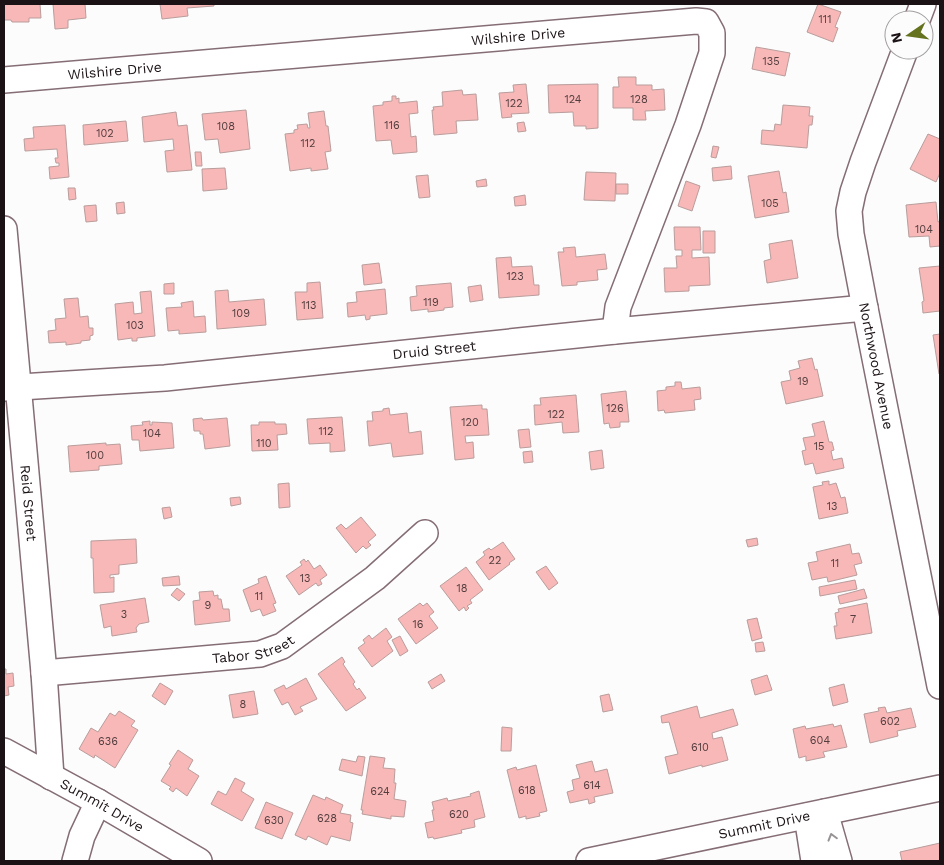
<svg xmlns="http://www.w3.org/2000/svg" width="944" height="865" font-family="'Work Sans',sans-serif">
	<rect width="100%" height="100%" fill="#fcfcfc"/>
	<path fill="#f7b8b7" stroke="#b99d9c" d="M4,4H40L41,18H29V22H12L11,20H4Z
		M53,4H85L86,18L68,20V28L55,29Z
		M160,4H214V6L187,8L188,16L162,19Z
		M818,4L841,12L835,27L838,28L833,42L807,32Z
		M756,47L790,53L785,76L752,69Z
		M618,77H636V85H652V90L664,89L665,110L645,111L646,120H633V108H613V87H619Z
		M526,84L529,113L511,114L512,117L502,118L499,93L514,92L513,85Z
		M598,84V128L586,129V126H574L573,112L549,113L548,85Z
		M462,90L463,95L476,94L478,120L456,121L457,133L434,135L432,110H434L433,107L443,106L442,92Z
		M392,96H396V99L399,98V103L417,101L418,113L409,114L411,137L416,136L417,152L393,154L391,140L376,141L373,106L383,105V102L392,101Z
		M783,105L810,107L809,116H813L812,125H809L807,148L761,144L762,130L774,131L775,124L781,125Z
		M246,110L250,149L220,153L218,139L205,140L202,114Z
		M324,111L326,126H328L331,151L325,152L328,169L311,171V168L290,171L285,134L294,133V130L298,129L297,125L307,124L308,128H310L308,113Z
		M176,112L178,126L187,125L192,170L167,172L165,151L174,150L173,139L144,142L142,117Z
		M126,121L128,141L84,145L83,125Z
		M524,122L526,131L518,132L517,123Z
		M65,125L69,177L50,179L49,167L59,166V163H56L55,158H58L57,149L25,151L24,139L34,138L33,127Z
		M928,134L940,139V173L936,182L910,169Z
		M713,146L719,147L716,158L711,157Z
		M195,152H201L202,166H196Z
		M731,166L732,179L713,181L712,168Z
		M225,168L227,189L203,191L202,169Z
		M779,171L783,193L786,192L789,212L755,218L748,176Z
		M586,172L616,173L615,201L584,200Z
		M428,175L430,197L419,198L416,176Z
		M486,179L487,186L477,187L476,181Z
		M686,181L700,186L692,211L678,206Z
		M616,184H628V194H616Z
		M68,188H75L76,199L69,200Z
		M525,195L526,205L515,206L514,197Z
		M124,202L125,213L117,214L116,203Z
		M936,202L938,222L940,221V246L930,247L929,236L909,237L906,205Z
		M96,205L97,221L86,222L84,206Z
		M674,227H700L701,250H692V258L709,257L710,285L689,286V291L665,292L664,268H677L676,256H682V250H675Z
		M703,231H715V253H703Z
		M792,240L798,278L767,283L764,261L771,259L769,244Z
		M575,247L576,257L605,254L607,269L597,270L598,280L577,282V285L562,286L558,252H564L563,248Z
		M511,257L512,267L532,266L534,285H539V295L499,298L496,258Z
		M379,263L382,283L364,285L362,265Z
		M940,266V311L923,313L922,302L924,301L919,268Z
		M320,282L323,318L297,320L295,292H307V283Z
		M174,283V294H164V284Z
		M451,283L453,307L444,308V310L428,312V309L411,311L410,297L417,296L416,286Z
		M481,285L483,300L470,302L468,287Z
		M385,289L387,314L370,316V319L366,320L365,315L348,317L347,303L357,302L356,292Z
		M228,290L229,302L264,299L266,325L217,329L215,291Z
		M151,291L155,336L137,338V341H132V338L118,340L115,304L133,302L134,314L142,313L140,292Z
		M78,298L80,317L88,316L89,328H93V335L90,336V340L81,341V343L66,345V342L49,343L48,331L56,330L55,319L66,318L64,299Z
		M193,301L194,317L205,316L206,332L179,334V330L168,331L166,308L182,307L181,303Z
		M940,334V374H939L933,335Z
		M812,358L815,370L817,369L823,396L786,404L781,382L791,380L789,371L800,368L798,361Z
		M675,382H681L682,389L700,387L701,399L694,400L695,410L665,413L664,410L658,411L657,391L666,390V387L675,386Z
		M626,391L629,422H620V427L610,428L609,423L604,424L601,394Z
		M576,395L579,432L563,433L562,422L535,425L534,405H541L540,398Z
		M482,405V409H487L489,435L465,436L466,443L473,442L474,458L455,460L450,407Z
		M389,408L390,415L407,413L409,433L421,431L423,454L393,457L391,443L369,446L367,421H373L372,412L383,411V409Z
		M342,417L345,451L330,452V443L309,444L307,419Z
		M202,418L203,420L227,418L230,446L205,449L203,434H200V431H194L193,419Z
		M150,421V425H152V422L172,423L174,448L140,451L139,440H132L131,426L143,425L142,422Z
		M824,421L829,442H832L834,450L831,451L833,460L842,458L844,468L816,474L813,463L805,465L802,451L806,450L803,438L815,436L812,424Z
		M259,422H275V424H286L287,434L277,435L278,450L252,451L251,425H259Z
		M529,429L531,447L520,448L518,430Z
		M106,443V445L120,444L122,464L99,466V470L70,472L68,446Z
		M602,450L604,468L591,470L589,452Z
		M532,451L533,462L524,463L523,452Z
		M829,481V485L836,483L841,498L845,497L848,513L819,519L813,487L823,485L822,482Z
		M289,483L290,507L279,508L278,484Z
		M240,497L241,504L231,506L230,498Z
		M170,507L172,517L164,519L162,508Z
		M361,517L376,535L368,542L371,545L366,549L363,546L356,553L336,528L341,524L346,529Z
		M757,538L758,545L748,547L746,540Z
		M136,539L137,563L119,565V574L110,575V578L114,577V592L94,593L93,558H91V541Z
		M503,542L515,559L509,563L510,564L489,580L476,562L485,555L483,552L489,548L491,550Z
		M850,544L852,554L859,553L862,563L854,565L857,575L828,582L827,577L812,580L808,563L818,561L816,552Z
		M304,559L306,562L308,560L314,569L320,565L327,575L320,580L322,584L318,586L316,583L299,595L286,576L302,565L300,562Z
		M546,566L558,583L549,590L536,572Z
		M466,567L483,590L470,600L472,603L467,606L469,608L466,611L464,607L459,611L440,586Z
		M179,576L180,585L163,586L162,578Z
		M266,576L276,603L273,604L276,611L263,616L260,609L251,612L243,590L259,583L258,579Z
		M855,580L857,589L820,596L819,587Z
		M177,588L185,594L179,601L171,595Z
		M864,589L867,598L840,604L838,596Z
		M213,591L214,596L218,595V599H221L223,609H229L230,621L195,625L193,601L200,600L199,592Z
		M145,598L149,622L139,624L136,628L137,632L112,636L111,626L104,628L100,605Z
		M420,603L423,606L427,603L434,612L429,616L438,628L416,644L398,619Z
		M867,603L872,633L836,639L834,626H837L835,613L839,612L838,609Z
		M757,618L762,638L752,641L747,620Z
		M386,628L392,637L387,641L393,651L372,667L358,648L365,643L363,640L369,635L372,639Z
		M400,636L408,651L400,656L392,640Z
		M763,642L765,651L756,652L755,643Z
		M342,657L345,662L343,664L355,682L353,684L357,690L359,688L366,698L346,711L318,674Z
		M4,669H6V674L13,673L14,686L8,687L9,695L4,696Z
		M441,674L445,681L432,689L428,682Z
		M767,675L772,690L755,695L751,680Z
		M306,678L317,699L300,707L303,711L295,715L288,702L282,705L274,690L284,685L286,689Z
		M160,683L173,691L165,705L152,696Z
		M844,684L848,702L833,706L829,688Z
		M254,691L258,714L233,718L229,695Z
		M609,694L613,710L603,712L600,696Z
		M697,706L700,718L733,709L738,725L712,733L713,739L722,737L728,760L702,767V765L669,774L665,757L678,754L669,722L662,723L661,716Z
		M885,707L887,713L911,708L916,727L897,731L898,736L870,743L864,714L879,711L878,708Z
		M119,711L135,721L131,726L138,730L115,768L95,755L94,758L79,749L91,728L98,732L110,713L115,716Z
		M833,724L834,727L841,725L847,747L823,752L825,757L806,761V756L799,758L793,729L805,726L806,729Z
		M502,727L512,728L511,751H501Z
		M178,750L193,760L188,769L199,776L187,796L176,788L173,792L169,789L171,787L161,781L171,765L169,764Z
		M358,756L365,757L362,776L339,770L342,759L356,762Z
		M370,756L385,758L383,768L395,769L394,783H396L394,799L406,801L404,817L391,816V819L362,814L363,810H361Z
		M592,761L595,772L607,769L613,793L594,797L595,802L589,804L588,799L570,803L567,792L574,790L572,780L580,778L576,765Z
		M536,765L547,811L539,813L540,816L526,819V816L519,818L507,770L516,767L517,770Z
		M235,778L245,783L241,791L254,799L242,821L211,804L218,791L226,795Z
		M479,791L485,817L474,820L475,827L461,830L462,833L434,839L433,837L428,838L425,823L434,821L432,810H434L432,802L447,798L448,801L471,796L470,794Z
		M313,795L325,800L326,797L343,805L340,813L351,815L350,822L353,823L350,841L331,836L327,845L308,836L306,840L295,835Z
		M266,802L293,813L282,839L255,828Z
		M940,843V861H902L900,852Z"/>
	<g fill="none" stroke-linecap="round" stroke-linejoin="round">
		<g stroke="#856d75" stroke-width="28">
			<g id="minor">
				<path d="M917,20L923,4"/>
				<path id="s1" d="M905,50L863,162L853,192L849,211L851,234L865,308L940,686"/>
				<path id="s2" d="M4,80L696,21L706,22L712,33V53L688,125L618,307L615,331"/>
				<path id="s3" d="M4,229L44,673L51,777"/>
				<path id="s4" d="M4,388L165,378L615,331L865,308"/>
				<path id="s5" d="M44,673L260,654L282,646L375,578L425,533"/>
				<path id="s6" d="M4,751L98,802L199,861"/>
				<path d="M825,812L839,861"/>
				<path d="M807,816L814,861"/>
				<path d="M75,861L82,836L98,802"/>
				<path id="s7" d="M589,861L940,788"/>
			</g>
		</g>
		<use href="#minor" stroke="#fff" stroke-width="25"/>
	</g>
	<defs><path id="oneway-chevron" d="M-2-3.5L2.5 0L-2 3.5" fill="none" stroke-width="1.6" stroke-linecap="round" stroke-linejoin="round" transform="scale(1.25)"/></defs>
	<use stroke="#989496" href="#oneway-chevron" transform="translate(832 837) rotate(-106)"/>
	<g text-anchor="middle" stroke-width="4" stroke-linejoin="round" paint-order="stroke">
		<g font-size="11" fill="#523c3e">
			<text x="825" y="23">111</text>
			<text x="771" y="65">135</text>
			<text x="573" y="103">124</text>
			<text x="639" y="103">128</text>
			<text x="514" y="107">122</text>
			<text x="392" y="129">116</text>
			<text x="226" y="130">108</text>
			<text x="105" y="137">102</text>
			<text x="308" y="147">112</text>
			<text x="770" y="207">105</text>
			<text x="924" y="233">104</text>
			<text x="515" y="280">123</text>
			<text x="431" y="306">119</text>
			<text x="309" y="309">113</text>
			<text x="241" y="317">109</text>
			<text x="135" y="329">103</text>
			<text x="803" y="385">19</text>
			<text x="615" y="412">126</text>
			<text x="556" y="418">122</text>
			<text x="470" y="426">120</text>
			<text x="326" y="435">112</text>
			<text x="152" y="437">104</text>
			<text x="264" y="447">110</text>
			<text x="819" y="450">15</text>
			<text x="95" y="459">100</text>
			<text x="832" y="510">13</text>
			<text x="495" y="564">22</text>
			<text x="835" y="567">11</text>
			<text x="305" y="582">13</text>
			<text x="462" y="592">18</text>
			<text x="259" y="600">11</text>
			<text x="208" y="609">9</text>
			<text x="124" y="618">3</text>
			<text x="853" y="623">7</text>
			<text x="418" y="628">16</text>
			<text x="243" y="708">8</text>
			<text x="890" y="725">602</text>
			<text x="820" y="744">604</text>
			<text x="108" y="745">636</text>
			<text x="700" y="751">610</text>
			<text x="592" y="789">614</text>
			<text x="527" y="794">618</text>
			<text x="380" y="795">624</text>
			<text x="459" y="818">620</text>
			<text x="327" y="822">628</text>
			<text x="274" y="824">630</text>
		</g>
		<g font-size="14" fill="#1b1215" stroke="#fcfcfc">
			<text dy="5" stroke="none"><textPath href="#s2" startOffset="516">Wilshire Drive</textPath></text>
			<text dy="5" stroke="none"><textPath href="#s2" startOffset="111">Wilshire Drive</textPath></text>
			<text dy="5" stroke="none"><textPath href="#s4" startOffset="432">Druid Street</textPath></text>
			<text dy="5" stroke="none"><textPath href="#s1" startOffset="328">Northwood Avenue</textPath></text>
			<text dy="5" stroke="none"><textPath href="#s3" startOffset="275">Reid Street</textPath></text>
			<text dy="5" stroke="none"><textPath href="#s5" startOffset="211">Tabor Street</textPath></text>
			<text dy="5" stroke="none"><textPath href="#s6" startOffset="112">Summit Drive</textPath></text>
			<text dy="5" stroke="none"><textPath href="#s7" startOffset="179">Summit Drive</textPath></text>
		</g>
	</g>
	<rect width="944" height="865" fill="none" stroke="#1b1215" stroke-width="10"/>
	<g transform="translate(909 35) rotate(257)"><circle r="24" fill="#fcfcfc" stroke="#a29ea0"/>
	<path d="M0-4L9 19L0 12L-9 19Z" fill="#65731f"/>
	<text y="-8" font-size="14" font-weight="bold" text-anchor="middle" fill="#1b1215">N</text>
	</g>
</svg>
